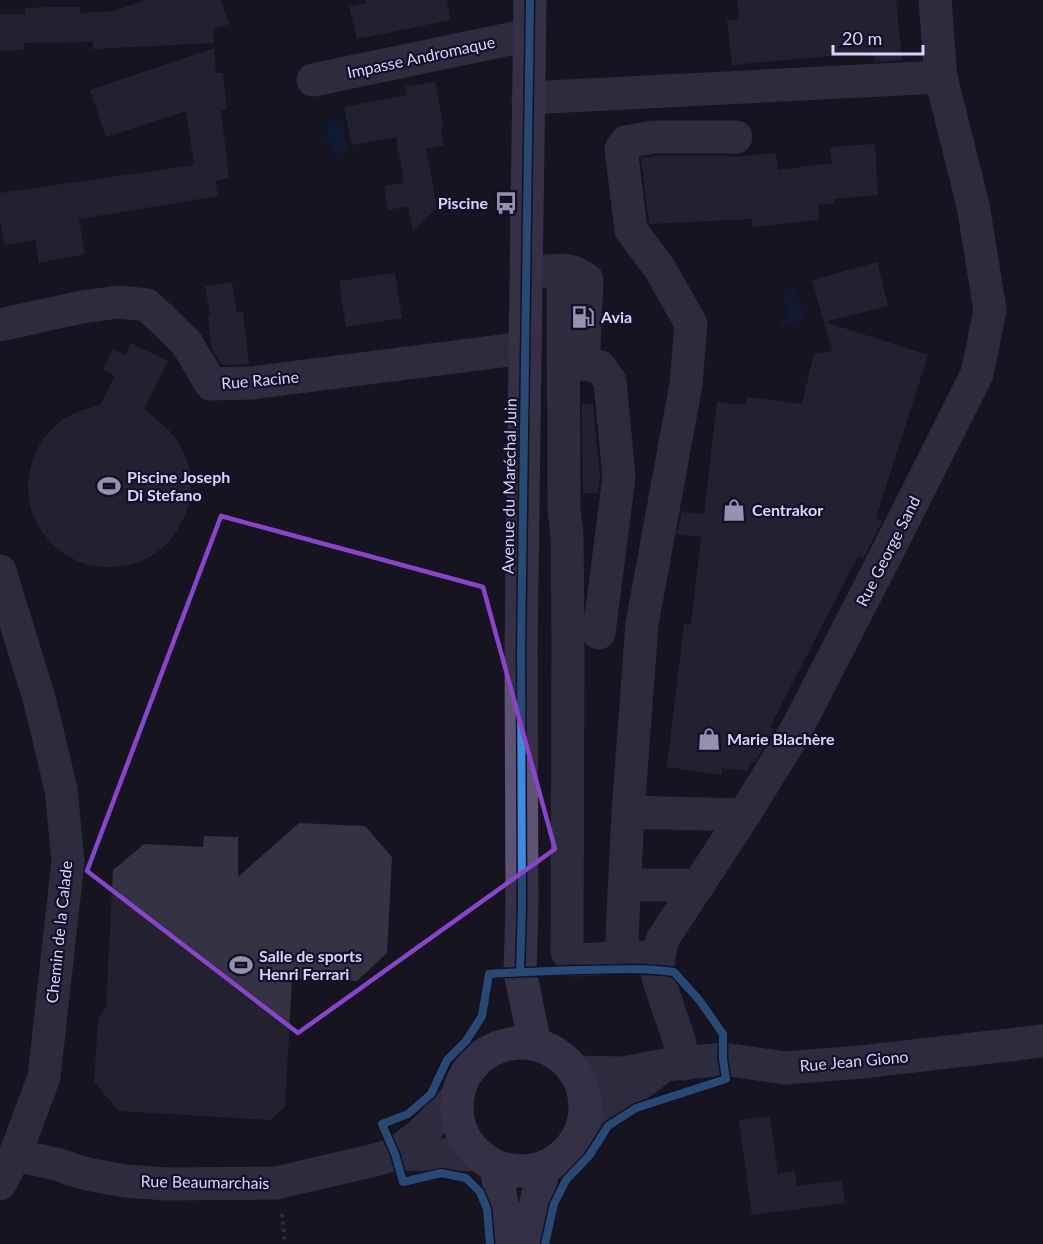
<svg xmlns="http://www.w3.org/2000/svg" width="1043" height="1244" font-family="Lato,sans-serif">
	<rect width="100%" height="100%" fill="#161421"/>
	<path fill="#0d2144" d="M342,119L348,152L332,155L330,142L323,143L321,136L328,134L326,122Z
		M795,287L805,319L781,326L780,320L788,316L781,292Z"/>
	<path fill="#343243" d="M147,0H221L229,24L213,29L214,43L92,49L93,42L24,43V50L0,51V14H25V8L52,7H80V13L113,11Z
		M365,0H447L450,20L357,39L349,7L366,3Z
		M737,0H896L902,60L875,62L874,52L732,65L727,20L739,19Z
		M214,48L216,73H223L227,109L221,110L229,178L215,181L218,196L79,219L85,254L39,263L35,240L5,245L0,220V193L194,165L186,111L106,137L90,90Z
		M435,82L444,128L441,129L444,145L426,149L437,208L413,231L408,206L388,210L384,186L404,183L396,137L352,145L344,107L407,95L405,87Z
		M875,144L878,195L834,199V203L818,205L819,220L752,227V219L650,224L649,223L641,158L656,156H731V157L776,153L778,170L832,163L830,147Z
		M877,262L888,306L825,322L928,355L876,518L882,521L863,559L858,556L770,727L775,729L755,762L752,761L747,771L722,768V775L667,767L684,624L691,625L701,537L677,534L682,512L704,514L717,402L746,405L747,397L802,404L814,354L832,351L812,280Z
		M395,273L402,318L346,327L339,281Z
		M232,282L237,312H243L249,364L222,365L211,347L208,315H210L205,286Z
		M131,343L168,361L144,409L168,429L178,442L185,456L190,471L191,487L189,503L184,518L176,532L166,545L153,555L139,562L124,566L108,567L92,566L77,561L63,553L51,543L41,530L33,516L29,501L28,485L30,469L35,454L42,440L53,428L65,418L80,411L100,405L115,376L103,370L113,349L125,355Z
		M582,404H593L600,477L598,493H583Z
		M299,823L365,826L392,857L387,953L357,981L292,978L285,1107L270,1120L119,1111L94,1082L98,1018L106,1008L113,870L144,844L203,847L204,836L238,837V877Z
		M770,1116L778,1174L795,1171L797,1186L842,1180L845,1203L752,1215L739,1120Z"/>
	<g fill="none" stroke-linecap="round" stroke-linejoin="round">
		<path stroke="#44505f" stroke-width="4" stroke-dasharray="3 4.5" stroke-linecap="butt" d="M282,1214L285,1244"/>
		<path stroke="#4a4962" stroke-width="33" d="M313,80L529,35
			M528,98L941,77
			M563,270L564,510L567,535L568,640L567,952L574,960L642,957
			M544,271C563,270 572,268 587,280L584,347
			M0,325L82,307L118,302L147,305L186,342L211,384L252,383L525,348
			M564,365L584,364L600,367L610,381L619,477L599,633
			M0,571L39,698L61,789L68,861L44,1077L15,1155L0,1184
			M628,812L744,815
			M625,885H699
			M621,957L628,812L642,624L686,384L691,324L660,269L631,230L621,149L626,142L654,137H736
			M684,1064L679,1040L659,981L657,970L662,940L744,815L795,732L886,555L977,374L990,310L973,205L941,77L935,0
			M575,1072L622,1073L666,1065L723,1059L785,1068L861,1062L1043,1041
			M584,1119L629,1091L657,1071
			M395,1154L422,1133L457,1097
			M15,1155L60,1165L73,1170L92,1175L126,1181L167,1184L276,1183L375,1160L395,1154L478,1155"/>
		<path stroke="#5e5373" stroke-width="33" d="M530,0L521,650L522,906L520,972L535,1044
			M457 1107a64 64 0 1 1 128 0a64 64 0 1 1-128 0Z
			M496,1166L508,1244
			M528,1244C531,1218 539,1193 544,1167"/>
		<g stroke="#130f26" stroke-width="11">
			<path id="cycleway" d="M520,972L522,906L521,650L530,0
				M490,1244L487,1209L480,1192L466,1178L441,1173L403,1182L395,1154L382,1124L408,1114L431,1094L447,1060L466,1041L482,1016L489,974C519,972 548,971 577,970C609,970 642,967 674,972L700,1001L723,1034V1059L726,1079L636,1108L608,1126L589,1156L566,1180L554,1204L545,1244"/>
		</g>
		<use href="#cycleway" stroke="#408adc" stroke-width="8"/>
	</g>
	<path d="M0 0H1043V1244H0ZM221,516L483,587L555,849L298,1033L87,871Z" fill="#161421" fill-opacity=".55" fill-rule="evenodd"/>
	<path fill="none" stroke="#8945c9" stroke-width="4.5" stroke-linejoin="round" d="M221,516L483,587L555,849L298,1033L87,871Z"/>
	<defs>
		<g id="bus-bare" transform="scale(1.8)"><path d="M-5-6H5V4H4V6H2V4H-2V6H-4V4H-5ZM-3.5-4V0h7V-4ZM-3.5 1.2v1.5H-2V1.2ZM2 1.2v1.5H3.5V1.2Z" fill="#9591b1" stroke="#130f26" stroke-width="2.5" paint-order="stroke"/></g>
		<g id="fuel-bare" transform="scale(1.8)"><path d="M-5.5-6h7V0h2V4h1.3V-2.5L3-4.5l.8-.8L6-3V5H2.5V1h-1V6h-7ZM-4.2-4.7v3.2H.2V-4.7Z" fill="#9591b1" stroke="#130f26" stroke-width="2.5" paint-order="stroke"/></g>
		<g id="stadium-bare" transform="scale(1.8)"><path d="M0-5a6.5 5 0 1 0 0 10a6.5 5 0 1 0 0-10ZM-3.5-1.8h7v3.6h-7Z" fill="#9591b1" stroke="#130f26" stroke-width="2.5" paint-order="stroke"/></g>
		<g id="shop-bare" transform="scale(1.8)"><path d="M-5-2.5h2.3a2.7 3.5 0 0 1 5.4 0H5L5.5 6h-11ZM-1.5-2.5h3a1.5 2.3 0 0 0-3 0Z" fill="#9591b1" stroke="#130f26" stroke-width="2.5" paint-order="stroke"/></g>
	</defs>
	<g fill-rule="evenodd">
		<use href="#bus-bare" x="506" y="203"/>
		<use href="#fuel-bare" x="583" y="317"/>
		<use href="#stadium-bare" x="109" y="486"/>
		<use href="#shop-bare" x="734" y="510"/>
		<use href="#shop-bare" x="709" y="739"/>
		<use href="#stadium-bare" x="241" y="965"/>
	</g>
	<g text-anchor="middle" stroke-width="4.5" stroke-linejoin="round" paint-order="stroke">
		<g font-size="16" fill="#d9d4ff" stroke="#130f26">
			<text transform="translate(421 57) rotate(-12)" y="6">Impasse Andromaque</text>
			<text transform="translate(260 380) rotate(-5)" y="6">Rue Racine</text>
			<text transform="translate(509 486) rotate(-89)" y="6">Avenue du Maréchal Juin</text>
			<text transform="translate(888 551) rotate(-63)" y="6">Rue George Sand</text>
			<text transform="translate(59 932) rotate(-84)" y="6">Chemin de la Calade</text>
			<text transform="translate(854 1061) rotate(-5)" y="6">Rue Jean Giono</text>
			<text transform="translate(205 1182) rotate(1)" y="6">Rue Beaumarchais</text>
		</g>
		<g font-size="16" font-weight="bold" fill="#d9d4ff" stroke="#130f26" text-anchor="start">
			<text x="488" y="209" text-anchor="end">Piscine</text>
			<text x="601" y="323">Avia</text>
			<text x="127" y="483">Piscine Joseph<tspan x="127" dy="18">Di Stefano</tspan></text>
			<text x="752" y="516">Centrakor</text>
			<text x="727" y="745">Marie Blachère</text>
			<text x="259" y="962">Salle de sports<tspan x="259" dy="18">Henri Ferrari</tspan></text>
		</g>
	</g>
	<path d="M833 45v9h90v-9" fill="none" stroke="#d9d4ff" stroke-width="3"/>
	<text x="842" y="45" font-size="18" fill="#d9d4ff" stroke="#130f26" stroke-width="4.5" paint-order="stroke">20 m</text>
</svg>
